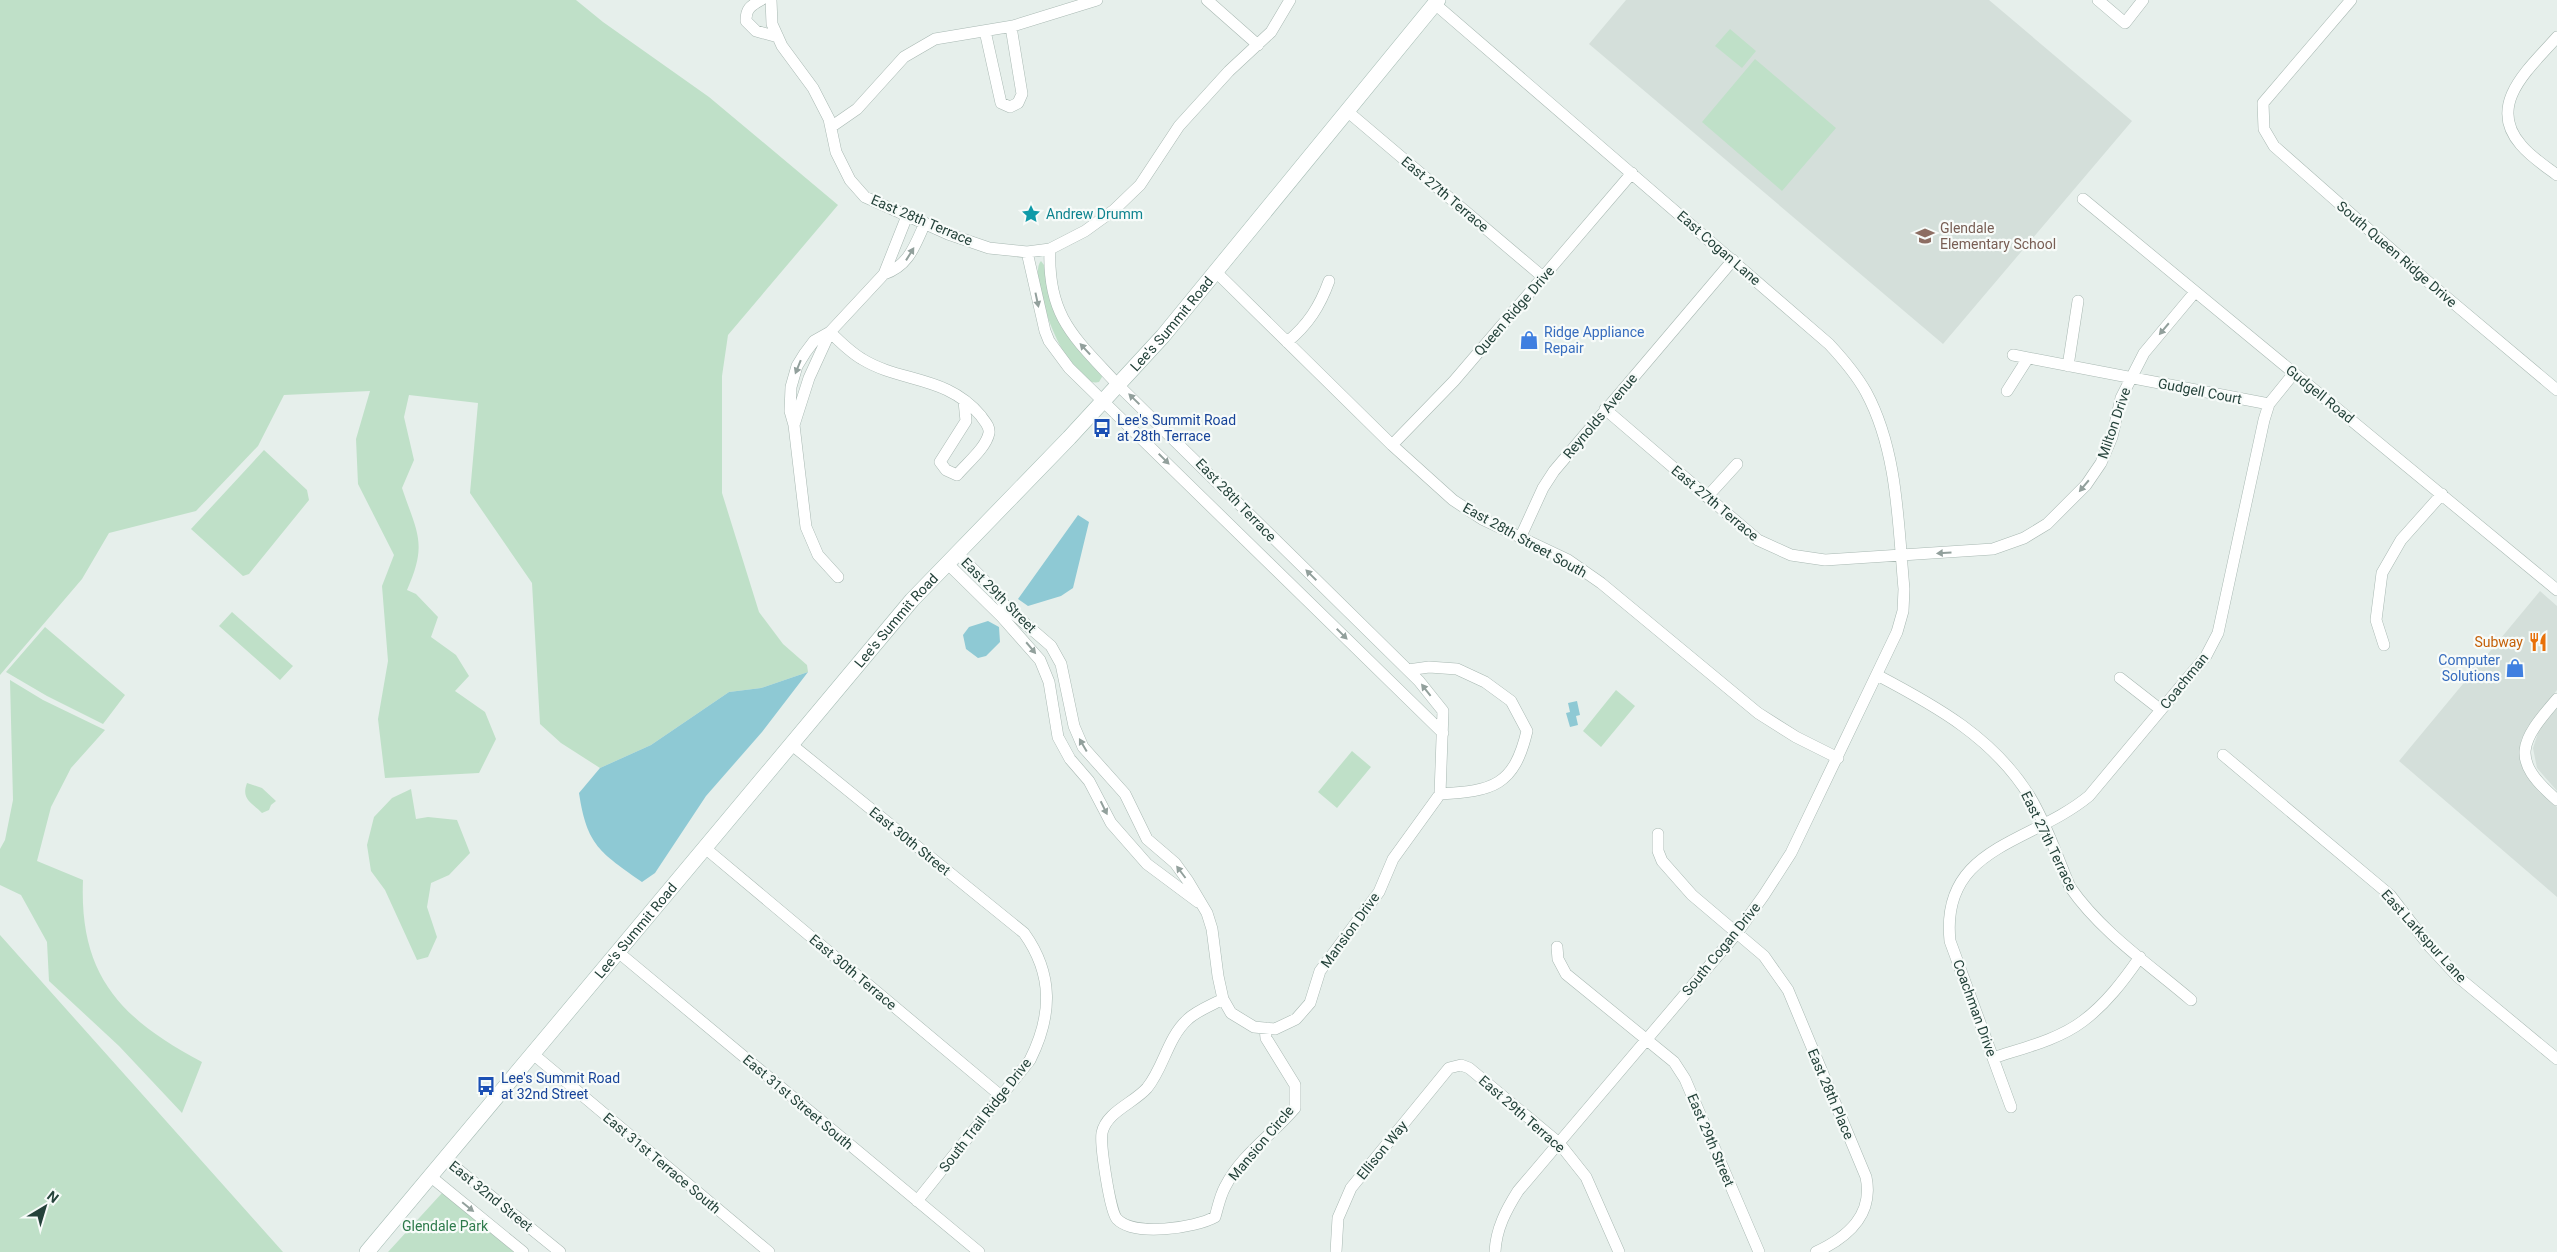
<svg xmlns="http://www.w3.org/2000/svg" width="2557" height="1252" font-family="Roboto,sans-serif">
	<rect width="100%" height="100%" fill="#e6efeb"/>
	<path fill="#d4dfda" d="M1626,0H1989L2132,121L1943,344L1589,44Z
		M2540,591L2557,606V690L2528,726L2521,740L2520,753L2527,776L2539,792L2557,807V897L2399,761Z
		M2557,707V791L2537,768L2533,748L2539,730Z"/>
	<path fill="#bfe0c8" d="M0,0H576L603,22L709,97L838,205L728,335L722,376V493L759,612L783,644L807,665L808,672L761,688L729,692L651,745L600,768L561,743L540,724L532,583L470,493L478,403L409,395L404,417L414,460L402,488C417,533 428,543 407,590L416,594L438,617L431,637L456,655L469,676L455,691L485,712L496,739L479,773L385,778L378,719L388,661L382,586L394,555L358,484L356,439L370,391L284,395L258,446L196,511L109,533L82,579L0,675Z
		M1730,29L1756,51L1742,68L1715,46Z
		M1755,59L1836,128L1782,191L1702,122Z
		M1041,261L1044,265C1056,323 1060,330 1101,371L1102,377L1099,382C1068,390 1026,275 1041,261Z
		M264,450L307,490L309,500L249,574L243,576L191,529Z
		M232,612L293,666L280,680L219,626Z
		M45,627L125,695L103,724L47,696L6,672Z
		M10,680L43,700L105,730L71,768L51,807L37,861L83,880C79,976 121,1019 202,1062L182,1113L119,1046L49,981L47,942L21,895L0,885V849L5,840L13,800Z
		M1616,690L1635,706L1601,747L1583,731Z
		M1352,751L1371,767L1337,808L1318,792Z
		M247,783L262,788L276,801L271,805L269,810L262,813C251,802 241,799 247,783Z
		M411,789L416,819L428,817L457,820L470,853L449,875L431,883L427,907L437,937L428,957L417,960L385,890L371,871L367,845L374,817L392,798Z
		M0,935L283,1252H0Z
		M442,1193L447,1195L514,1252H388Z"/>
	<path fill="#8ec9d4" d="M1078,515L1089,522L1073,588L1061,596L1028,606L1018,599Z
		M988,621L999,627L1000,642L986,656L978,658L966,649L963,635L969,627Z
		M808,672L762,732L706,796L655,873L642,882C600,852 587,846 579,793L600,768L651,745L729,692L761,688Z
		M1577,701L1580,715L1576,716L1578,725L1570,727L1566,713L1570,712L1568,703Z"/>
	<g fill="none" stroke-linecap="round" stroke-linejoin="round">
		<g stroke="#a8b8b2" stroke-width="12">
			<path id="minor" d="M761,0C750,6 746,9 746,21L756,31L778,37
				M771,0L772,24L782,46L813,88L829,119L836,152L850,180L865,197L948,234L989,248L1027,252L1050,249L1085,231L1114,210L1140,185L1179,126L1229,71L1271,32L1290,0
				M1207,0L1258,45
				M2098,0L2125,23L2143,0
				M2351,0L2263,103L2264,129L2274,146L2426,280L2557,390
				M1435,4L1829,344C1843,359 1856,374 1866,392C1898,451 1898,524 1904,589L1903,611L1897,632L1791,853L1764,895L1737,933L1518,1191C1506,1210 1496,1229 1495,1252
				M985,31L1001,103L1010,107L1018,103L1022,94L1011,27
				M2557,37C2531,67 2485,104 2521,145C2531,157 2545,166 2557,175
				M1347,111L1543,277
				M831,127L857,109L904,57L935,39L1013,26L1097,0
				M2083,199L2557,590
				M1050,249C1047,317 1075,338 1118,385L1419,681L1443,711L1440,794
				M1027,252L1045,331L1049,341L1069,368L1443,733
				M1215,271L1392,445L1453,500L1482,519L1568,560L1601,583L1758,713L1796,737L1838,758
				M884,274C909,266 915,245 925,223
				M830,332C840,342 850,352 862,359C901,383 947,375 981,416C984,421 990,426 989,433C986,448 967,463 957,475L946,470L940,462L966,421L964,401
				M1287,342C1308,325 1320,306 1329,281
				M2013,355L2269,404
				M2068,366L2078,301
				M2007,391L2028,358
				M1605,409L1758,540L1791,555L1825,560L1993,549L2024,538L2047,524L2086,485L2101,463L2112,437L2121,398L2144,353L2195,292
				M794,425L809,378L830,332
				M1392,445L1454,381L1632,173
				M1707,497L1737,464
				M1521,536L1543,488L1554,471L1733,260
				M957,553L992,588L1007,608L1051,646L1061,664L1074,726L1083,747L1125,794L1147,839L1175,863L1188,881L1207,913L1212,929L1218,976L1223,999L1231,1013L1254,1027L1275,1029L1296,1019L1310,1003L1320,971L1379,892L1393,859L1440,794
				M947,563L1002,617L1040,660L1049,682L1058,737L1070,759L1089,781L1111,823L1147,864L1198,902
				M838,577L818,555L806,527L794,425L790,411L791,387L797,366L805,353L814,341L830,332L884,274L907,216
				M2384,645L2376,620L2382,573L2401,540L2442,494
				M1408,670L1429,667L1457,669L1485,682L1511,701L1527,731C1514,786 1493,791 1440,794
				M1877,675C1936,706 1994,738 2030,797C2047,825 2057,857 2070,887C2101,932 2150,965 2191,1000
				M2120,678L2161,710
				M2557,699C2520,742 2509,759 2557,800
				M792,745L1024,933C1054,975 1052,1016 1030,1060L917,1201
				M2223,755L2390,895L2430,947L2458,977L2557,1059
				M1658,834V851L1662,861L1692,895L1764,956L1788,990L1866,1177C1874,1215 1848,1237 1816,1252
				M705,848L1001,1096
				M1557,947L1558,959L1566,974L1674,1062L1685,1079L1759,1252
				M618,952L979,1252
				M1223,999C1212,1005 1196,1011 1187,1020C1167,1039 1164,1067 1147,1088C1134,1103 1106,1112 1102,1133C1100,1145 1110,1212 1117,1219C1134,1237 1195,1228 1215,1217C1218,1207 1220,1196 1225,1187C1241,1155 1272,1135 1295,1108V1085L1266,1038L1265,1028
				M533,1054L769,1252
				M1993,1058C2023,1048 2058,1040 2083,1021C2106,1004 2124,980 2140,957
				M2011,1107L1950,941C1940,846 2031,844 2089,796L2206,656L2218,633L2264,420L2269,404L2294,373
				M445,1159L560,1252
				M430,1176L523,1252
				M1336,1252L1338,1218L1351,1188L1449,1068L1461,1065L1469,1068L1559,1143L1586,1177L1619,1252"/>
		</g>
		<g stroke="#a4bbb3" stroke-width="16">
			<g id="secondary">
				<path id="s1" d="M367,1252L912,600L1069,438L1163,336L1438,0"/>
			</g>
		</g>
		<use href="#minor" stroke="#fff" stroke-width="11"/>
		<use href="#secondary" stroke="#fff" stroke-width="15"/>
	</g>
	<defs><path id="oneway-solid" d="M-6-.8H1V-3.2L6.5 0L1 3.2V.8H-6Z" transform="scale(1.25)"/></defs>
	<g fill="#92a09c">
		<use href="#oneway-solid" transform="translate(910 254) rotate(-58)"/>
		<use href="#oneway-solid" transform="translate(1037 300) rotate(78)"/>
		<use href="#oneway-solid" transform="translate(2164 329) rotate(130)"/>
		<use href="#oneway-solid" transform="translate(1085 349) rotate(-133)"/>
		<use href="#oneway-solid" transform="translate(798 367) rotate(112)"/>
		<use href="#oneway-solid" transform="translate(1134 399) rotate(-136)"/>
		<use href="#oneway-solid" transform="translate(1164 459) rotate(45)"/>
		<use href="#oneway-solid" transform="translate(2084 486) rotate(130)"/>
		<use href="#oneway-solid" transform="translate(1944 553) rotate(177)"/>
		<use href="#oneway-solid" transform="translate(1311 575) rotate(-135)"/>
		<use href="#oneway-solid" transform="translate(1342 634) rotate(45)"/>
		<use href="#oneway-solid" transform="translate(1031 648) rotate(50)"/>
		<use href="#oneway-solid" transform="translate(1426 690) rotate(-128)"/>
		<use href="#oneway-solid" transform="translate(1083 745) rotate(-120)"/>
		<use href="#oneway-solid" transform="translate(1104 808) rotate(64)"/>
		<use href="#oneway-solid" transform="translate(1181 872) rotate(-127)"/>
		<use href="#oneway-solid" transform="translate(468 1207) rotate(39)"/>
	</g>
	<defs>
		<g id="sight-bare" transform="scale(1.5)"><path d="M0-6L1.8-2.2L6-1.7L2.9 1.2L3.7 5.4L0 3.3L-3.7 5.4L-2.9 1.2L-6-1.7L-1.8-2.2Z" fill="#0f9aa8" stroke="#f7fbf9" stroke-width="2.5" paint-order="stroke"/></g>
		<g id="school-bare" transform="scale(1.5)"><path d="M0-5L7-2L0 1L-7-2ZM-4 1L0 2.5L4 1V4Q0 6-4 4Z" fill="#8d6e63" stroke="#f7fbf9" stroke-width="2.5" paint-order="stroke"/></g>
		<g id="shop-bare" transform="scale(1.5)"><path d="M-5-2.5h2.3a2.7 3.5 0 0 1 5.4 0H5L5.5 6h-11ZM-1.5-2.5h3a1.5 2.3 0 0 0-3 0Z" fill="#3f7fe0" stroke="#f7fbf9" stroke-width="2.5" paint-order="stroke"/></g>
		<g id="bus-bare" transform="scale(1.5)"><path d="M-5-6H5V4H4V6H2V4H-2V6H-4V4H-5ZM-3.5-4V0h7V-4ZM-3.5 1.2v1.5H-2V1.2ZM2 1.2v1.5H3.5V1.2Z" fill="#1a4fb4" stroke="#f7fbf9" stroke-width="2.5" paint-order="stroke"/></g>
		<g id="restaurant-bare" transform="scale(1.5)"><path d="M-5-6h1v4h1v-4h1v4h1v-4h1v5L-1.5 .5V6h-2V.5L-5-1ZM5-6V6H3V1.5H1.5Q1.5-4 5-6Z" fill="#e8710a" stroke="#f7fbf9" stroke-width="2.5" paint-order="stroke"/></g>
	</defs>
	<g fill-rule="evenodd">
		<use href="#sight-bare" x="1031" y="214"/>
		<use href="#school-bare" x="1925" y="236"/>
		<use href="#shop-bare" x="1529" y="340"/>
		<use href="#bus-bare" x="1102" y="428"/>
		<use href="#restaurant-bare" x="2538" y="642"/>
		<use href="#shop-bare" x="2515" y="668"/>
		<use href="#bus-bare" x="486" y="1086"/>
	</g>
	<g text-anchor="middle" stroke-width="4.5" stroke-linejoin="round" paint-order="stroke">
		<g font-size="14" fill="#24423a" stroke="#f7fbf9">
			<text transform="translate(1445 194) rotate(40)" y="5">East 27th Terrace</text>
			<text transform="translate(922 220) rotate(23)" y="5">East 28th Terrace</text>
			<text transform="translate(1719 248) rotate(41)" y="5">East Cogan Lane</text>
			<text transform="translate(2397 254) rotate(41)" y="5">South Queen Ridge Drive</text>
			<text transform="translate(1514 311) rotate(-49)" y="5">Queen Ridge Drive</text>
			<text dy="5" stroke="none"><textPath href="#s1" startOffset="1229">Lee's Summit Road</textPath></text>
			<text transform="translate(2200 391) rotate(11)" y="5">Gudgell Court</text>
			<text transform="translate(2320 394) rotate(39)" y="5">Gudgell Road</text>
			<text transform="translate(1600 416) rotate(-50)" y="5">Reynolds Avenue</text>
			<text transform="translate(2114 423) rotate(-71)" y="5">Milton Drive</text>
			<text transform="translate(1236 500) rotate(46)" y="5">East 28th Terrace</text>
			<text transform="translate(1715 503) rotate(40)" y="5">East 27th Terrace</text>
			<text transform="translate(1525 540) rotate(29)" y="5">East 28th Street South</text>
			<text transform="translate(999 595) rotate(45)" y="5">East 29th Street</text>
			<text dy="5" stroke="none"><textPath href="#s1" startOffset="824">Lee's Summit Road</textPath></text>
			<text transform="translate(2184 681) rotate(-51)" y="5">Coachman</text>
			<text transform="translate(910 841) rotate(39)" y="5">East 30th Street</text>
			<text transform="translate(2049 841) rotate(64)" y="5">East 27th Terrace</text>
			<text transform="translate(1350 930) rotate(-54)" y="5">Mansion Drive</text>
			<text dy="5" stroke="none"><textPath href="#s1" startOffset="419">Lee's Summit Road</textPath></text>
			<text transform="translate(2424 936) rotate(48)" y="5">East Larkspur Lane</text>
			<text transform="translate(1721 949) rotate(-51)" y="5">South Cogan Drive</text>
			<text transform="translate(853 972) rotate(40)" y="5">East 30th Terrace</text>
			<text transform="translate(1975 1008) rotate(70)" y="5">Coachman Drive</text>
			<text transform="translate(1831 1094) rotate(67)" y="5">East 28th Place</text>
			<text transform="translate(798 1102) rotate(40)" y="5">East 31st Street South</text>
			<text transform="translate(1522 1114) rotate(41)" y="5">East 29th Terrace</text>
			<text transform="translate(985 1115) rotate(-52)" y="5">South Trail Ridge Drive</text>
			<text transform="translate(1711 1140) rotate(67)" y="5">East 29th Street</text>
			<text transform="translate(1261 1143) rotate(-50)" y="5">Mansion Circle</text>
			<text transform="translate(1382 1150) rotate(-51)" y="5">Ellison Way</text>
			<text transform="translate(662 1163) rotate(40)" y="5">East 31st Terrace South</text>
			<text transform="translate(491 1196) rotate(39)" y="5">East 32nd Street</text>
		</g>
		<g font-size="14" fill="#0d838f" stroke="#f7fbf9" text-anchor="start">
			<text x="1046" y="219">Andrew Drumm</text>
		</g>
		<g font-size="14" fill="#785e54" stroke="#f7fbf9" text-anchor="start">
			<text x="1940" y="233">Glendale<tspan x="1940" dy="16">Elementary School</tspan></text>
		</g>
		<g font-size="14" fill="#366cbe" stroke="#f7fbf9" text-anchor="start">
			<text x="1544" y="337">Ridge Appliance<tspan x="1544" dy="16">Repair</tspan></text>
			<text x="2500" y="665" text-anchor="end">Computer<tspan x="2500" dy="16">Solutions</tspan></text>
		</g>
		<g font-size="14" fill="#164399" stroke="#f7fbf9" text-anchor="start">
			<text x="1117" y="425">Lee's Summit Road<tspan x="1117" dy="16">at 28th Terrace</tspan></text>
			<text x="501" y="1083">Lee's Summit Road<tspan x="501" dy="16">at 32nd Street</tspan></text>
		</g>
		<g font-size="14" fill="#c56008" stroke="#f7fbf9" text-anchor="end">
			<text x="2523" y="647">Subway</text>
		</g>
		<g font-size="14" fill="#2d7a4b" stroke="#f7fbf9">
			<text x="445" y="1231">Glendale Park</text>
		</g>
	</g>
	<g transform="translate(45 1207) rotate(38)" stroke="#f7fbf9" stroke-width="4" paint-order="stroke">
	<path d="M0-4L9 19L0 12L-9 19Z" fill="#24423a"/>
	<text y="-8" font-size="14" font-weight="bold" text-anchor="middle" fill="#24423a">N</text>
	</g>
</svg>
